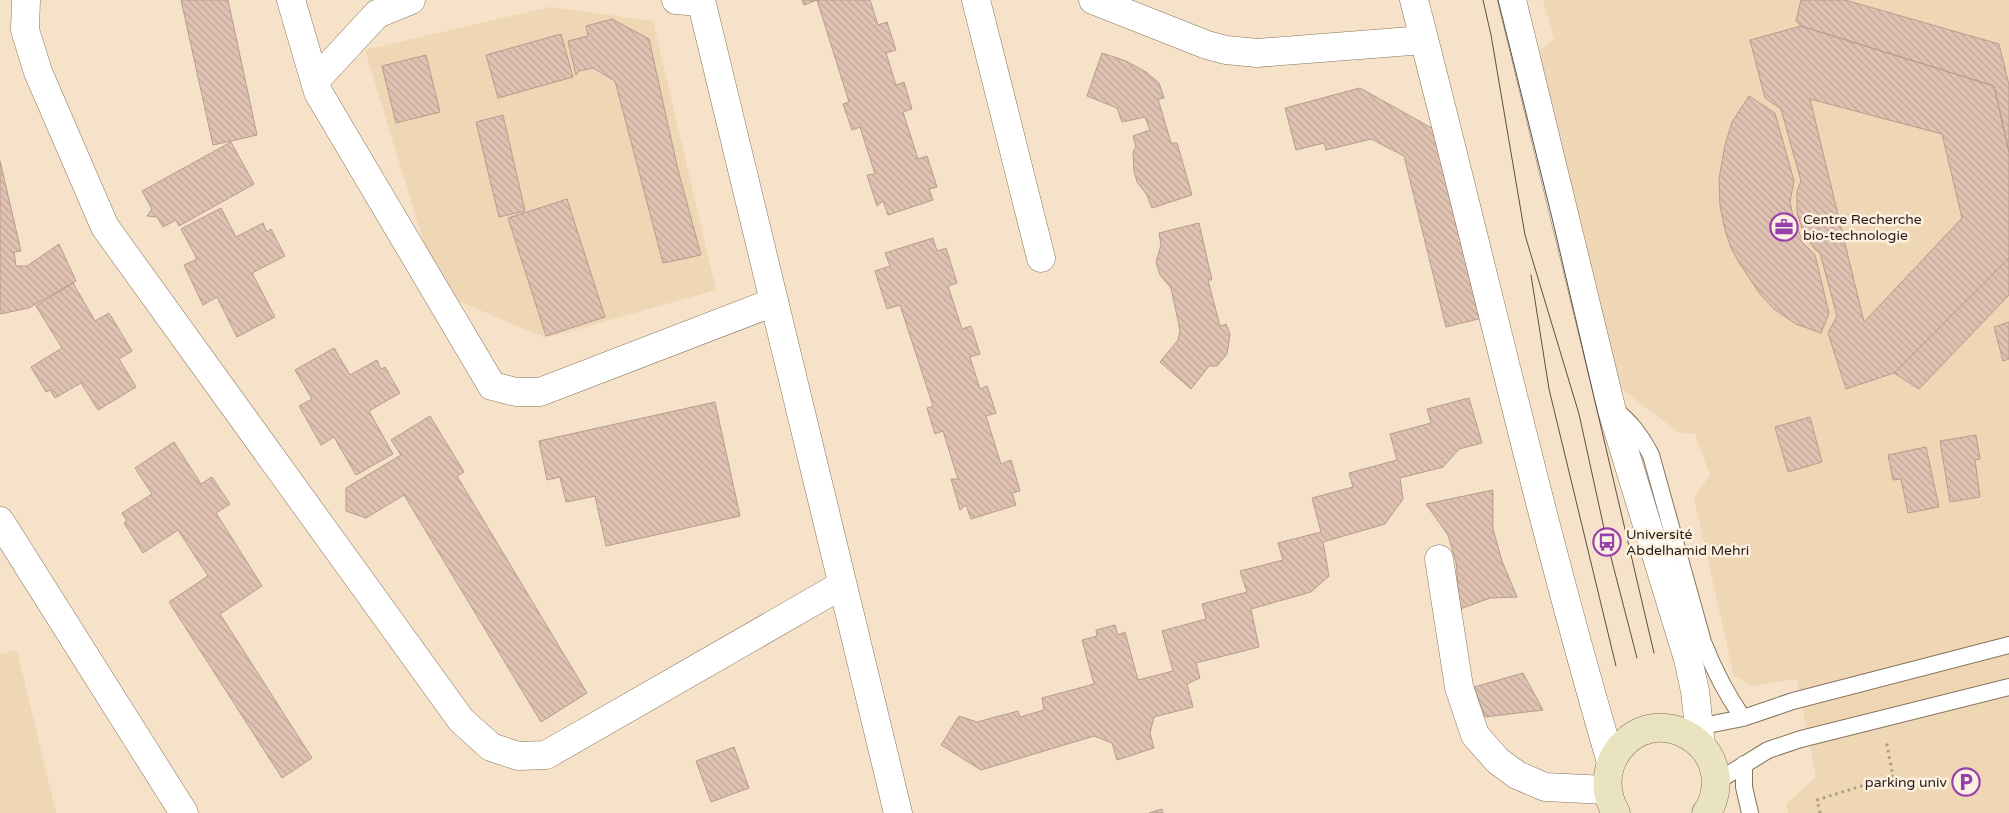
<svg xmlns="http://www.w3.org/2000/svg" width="2009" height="813" font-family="'Varela Round',sans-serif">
	<defs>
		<pattern id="building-back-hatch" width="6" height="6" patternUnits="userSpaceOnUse" patternTransform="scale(1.25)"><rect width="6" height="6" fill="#e0c2b2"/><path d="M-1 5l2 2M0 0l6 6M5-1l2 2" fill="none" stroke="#c0a698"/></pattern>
	</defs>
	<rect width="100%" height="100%" fill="#f6e2c8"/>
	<path fill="#efd6b5" d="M1543,0H2009V813H1788L1786,804L1816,777L1797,679L1752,686L1734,676L1694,498L1710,475L1695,434L1678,432L1619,387L1532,57L1554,39Z
		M550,7L653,21L716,290L546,338L439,293L365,50Z
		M17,650L56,813H0V654Z"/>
	<path fill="url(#building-back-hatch)" stroke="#b89c8c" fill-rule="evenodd" d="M181,0H228L257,135L213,145Z
		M802,0H870L878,25L887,22L896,50L886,53L896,85L904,82L912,109L903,112L918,159L927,156L937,187L929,189L933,200L888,215L883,201L877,206L867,175L875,174L860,127L852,130L843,104L849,102L817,0L804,5Z
		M1801,0H1845L1999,44L2009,85V152L1994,86L1801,26L1796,21Z
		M612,19L649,39L678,170L701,255L663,263L615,81L593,68L579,71L576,75L568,41L588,36L586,26Z
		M1801,26L1994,86L2009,152V258L1894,373L1846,389L1828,333L1837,316L1820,253L1815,249L1804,234L1797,213V191L1801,181L1781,109L1765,98L1750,40ZM1810,99L1942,134L1962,218L1864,322Z
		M561,34L573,77L498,98L486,55Z
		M1102,53L1126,61L1146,72L1159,83L1164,98L1158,99L1171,143H1177L1192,195L1152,208L1147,195L1137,182L1134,171L1133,152L1136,147L1133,136L1150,130L1145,117L1122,122L1117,108L1087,96Z
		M426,55L440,112L396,123L382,66Z
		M1360,88L1446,136L1490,316L1446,327L1404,156L1371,139L1326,150L1324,143L1296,150L1285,108Z
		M1749,96L1775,113L1794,181L1790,202L1793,216L1803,243L1815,255L1829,313L1821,333L1796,324L1774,309L1760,294L1740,264L1731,248L1725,230L1720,206L1719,179L1725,145L1732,122Z
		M503,115L525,211L499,217L476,122Z
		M231,142L254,184L179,226L176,220L163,227L157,217L147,216L152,209L142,191Z
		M0,161L21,251L14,252L16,266H27L59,244L76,281L29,308L0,314Z
		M567,199L605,317L546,336L508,218Z
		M221,208L236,237L263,223L267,232L271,229L285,256L252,273L275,317L237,337L217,297L203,305L184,265L197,259L181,229Z
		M1199,223L1212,280H1208L1220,326L1226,324L1230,334L1227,354L1217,366H1209L1191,389L1160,362L1178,340L1180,330L1171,288L1160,275L1156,262L1161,245L1159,233Z
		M933,238L937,251L946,248L957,283L948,286L962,329L971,326L980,354L970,357L980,389L987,386L996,413L986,416L1001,464L1011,460L1020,491L1012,493L1016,505L971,519L966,505L960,510L951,479H958L943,431L935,434L927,408L933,406L900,305L887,309L875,271L890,266L885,253Z
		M2009,258V295L1919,389L1894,373Z
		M73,283L95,321L109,313L132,351L119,359L136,387L98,410L81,383L55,398L50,390L46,392L31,367L62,348L36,306Z
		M2009,322V359L2003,361L1994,327Z
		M334,348L350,375L377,360L381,369L385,367L400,393L369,411L393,454L356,475L334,437L321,445L299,406L312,399L295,370Z
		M1469,398L1482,443L1459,449L1443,467L1400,478L1403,499L1385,524L1323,542L1329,576L1311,592L1251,609L1259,647L1196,663L1200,678L1187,684L1193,707L1154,717L1150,733L1154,748L1117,760L1112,743L1094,736L981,770L941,745L959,716L977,722L1018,711L1020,717L1044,710L1042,698L1094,684L1082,640L1097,636L1096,630L1115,625L1118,635L1125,632L1138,680L1173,671L1162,631L1206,619L1202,604L1247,592L1240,571L1283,560L1278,543L1321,532L1312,498L1353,487L1349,473L1397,460L1390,434L1431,423L1427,409Z
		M715,402L740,516L606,546L595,496L566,502L560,477L547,480L539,441Z
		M430,416L464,472L457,476L587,693L541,722L404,495L366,518L346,511V488L401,455L391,440Z
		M1810,417L1822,462L1788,472L1775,427Z
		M1976,435L1980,459L1975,460L1980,497L1950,502L1940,441Z
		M174,442L201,484L212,477L230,504L216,513L262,586L220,614L312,758L282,778L169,602L208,576L178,530L143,553L124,523L127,521L122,513L152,494L135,468Z
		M1926,447L1939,507L1908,513L1901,479L1893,480L1888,455Z
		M1493,490V529L1502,561L1517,597L1490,598L1460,609L1456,562L1448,535L1426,504Z
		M1523,673L1543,710L1485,717L1474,687Z
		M734,747L749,788L711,802L696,761Z
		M1162,809L1163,813H1149Z"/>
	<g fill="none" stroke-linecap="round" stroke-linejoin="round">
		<g stroke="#86745d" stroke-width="18">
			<path id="service" d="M1614,409C1631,422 1641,436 1651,455L1703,642C1714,670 1726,694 1743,718
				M1692,728L1743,718L1793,701L2009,645
				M1744,764V787L1750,813
				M1716,782L1768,750L1801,739L2009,687"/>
		</g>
		<g stroke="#86745d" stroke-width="29">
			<path id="minor" d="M26,0L25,30L38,72L105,227L461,720L491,747L518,756L546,755L842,585
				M291,0L318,92L492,386L516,392H540L774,302
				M676,0L701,2
				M976,0L1041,258
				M1093,0L1207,45L1226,50L1257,53L1424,40
				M315,81L377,14L411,0
				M0,521L184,813
				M1439,559L1459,687L1475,735L1498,761L1517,775L1545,787L1607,790"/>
		</g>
		<g stroke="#86745d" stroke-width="29">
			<path id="tertiary" d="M701,0L898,813
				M1414,0C1480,254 1537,510 1611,762
				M1512,0L1611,407L1688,659L1695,691L1701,745"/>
		</g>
		<g stroke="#86745d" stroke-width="29">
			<path id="secondary" d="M1616,813C1585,759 1646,701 1696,741C1706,749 1713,761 1715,773C1717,786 1715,802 1706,813"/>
		</g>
		<path stroke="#ac9d89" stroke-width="3" stroke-dasharray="2.5 4" stroke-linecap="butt" d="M1820,813L1817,800L1893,776L1886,740"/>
		<use href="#service" stroke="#fff" stroke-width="16"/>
		<use href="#minor" stroke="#fff" stroke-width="28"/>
		<use href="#tertiary" stroke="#fff" stroke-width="28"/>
		<use href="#secondary" stroke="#eae3bf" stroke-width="28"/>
		<path stroke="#5b5043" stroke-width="1" d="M1483,0L1491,35L1525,235L1579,414L1607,542L1637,658
			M1498,0L1552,218L1654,653
			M1531,275L1549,389L1616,666"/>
	</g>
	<defs>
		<g id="office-ring" transform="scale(1.4375)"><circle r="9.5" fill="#fdf0e1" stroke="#9740ac" stroke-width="1.5"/><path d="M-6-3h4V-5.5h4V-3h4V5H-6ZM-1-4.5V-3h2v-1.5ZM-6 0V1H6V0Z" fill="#9740ac"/></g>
		<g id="bus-ring" transform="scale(1.4375)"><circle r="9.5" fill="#fdf0e1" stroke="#9740ac" stroke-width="1.5"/><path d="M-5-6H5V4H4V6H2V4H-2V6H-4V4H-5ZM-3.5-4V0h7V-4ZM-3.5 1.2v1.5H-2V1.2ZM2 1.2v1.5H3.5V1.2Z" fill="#9740ac"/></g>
		<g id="parking-ring" transform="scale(1.4375)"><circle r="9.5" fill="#fdf0e1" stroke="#9740ac" stroke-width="1.5"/><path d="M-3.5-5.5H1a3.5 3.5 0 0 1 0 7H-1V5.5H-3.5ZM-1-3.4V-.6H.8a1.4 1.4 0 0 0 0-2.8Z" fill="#9740ac"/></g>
	</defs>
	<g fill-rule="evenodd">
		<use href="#office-ring" x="1784" y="227"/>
		<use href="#bus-ring" x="1607" y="542"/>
		<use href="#parking-ring" x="1966" y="782"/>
	</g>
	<g text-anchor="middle" stroke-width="5" stroke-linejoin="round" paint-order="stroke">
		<g font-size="14" fill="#271f16" stroke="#fdf0e1" text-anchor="start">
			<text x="1803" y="224">Centre Recherche<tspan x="1803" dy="16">bio-technologie</tspan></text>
			<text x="1626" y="539">Université<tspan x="1626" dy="16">Abdelhamid Mehri</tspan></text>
			<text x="1947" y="787" text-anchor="end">parking univ</text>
		</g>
	</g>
</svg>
